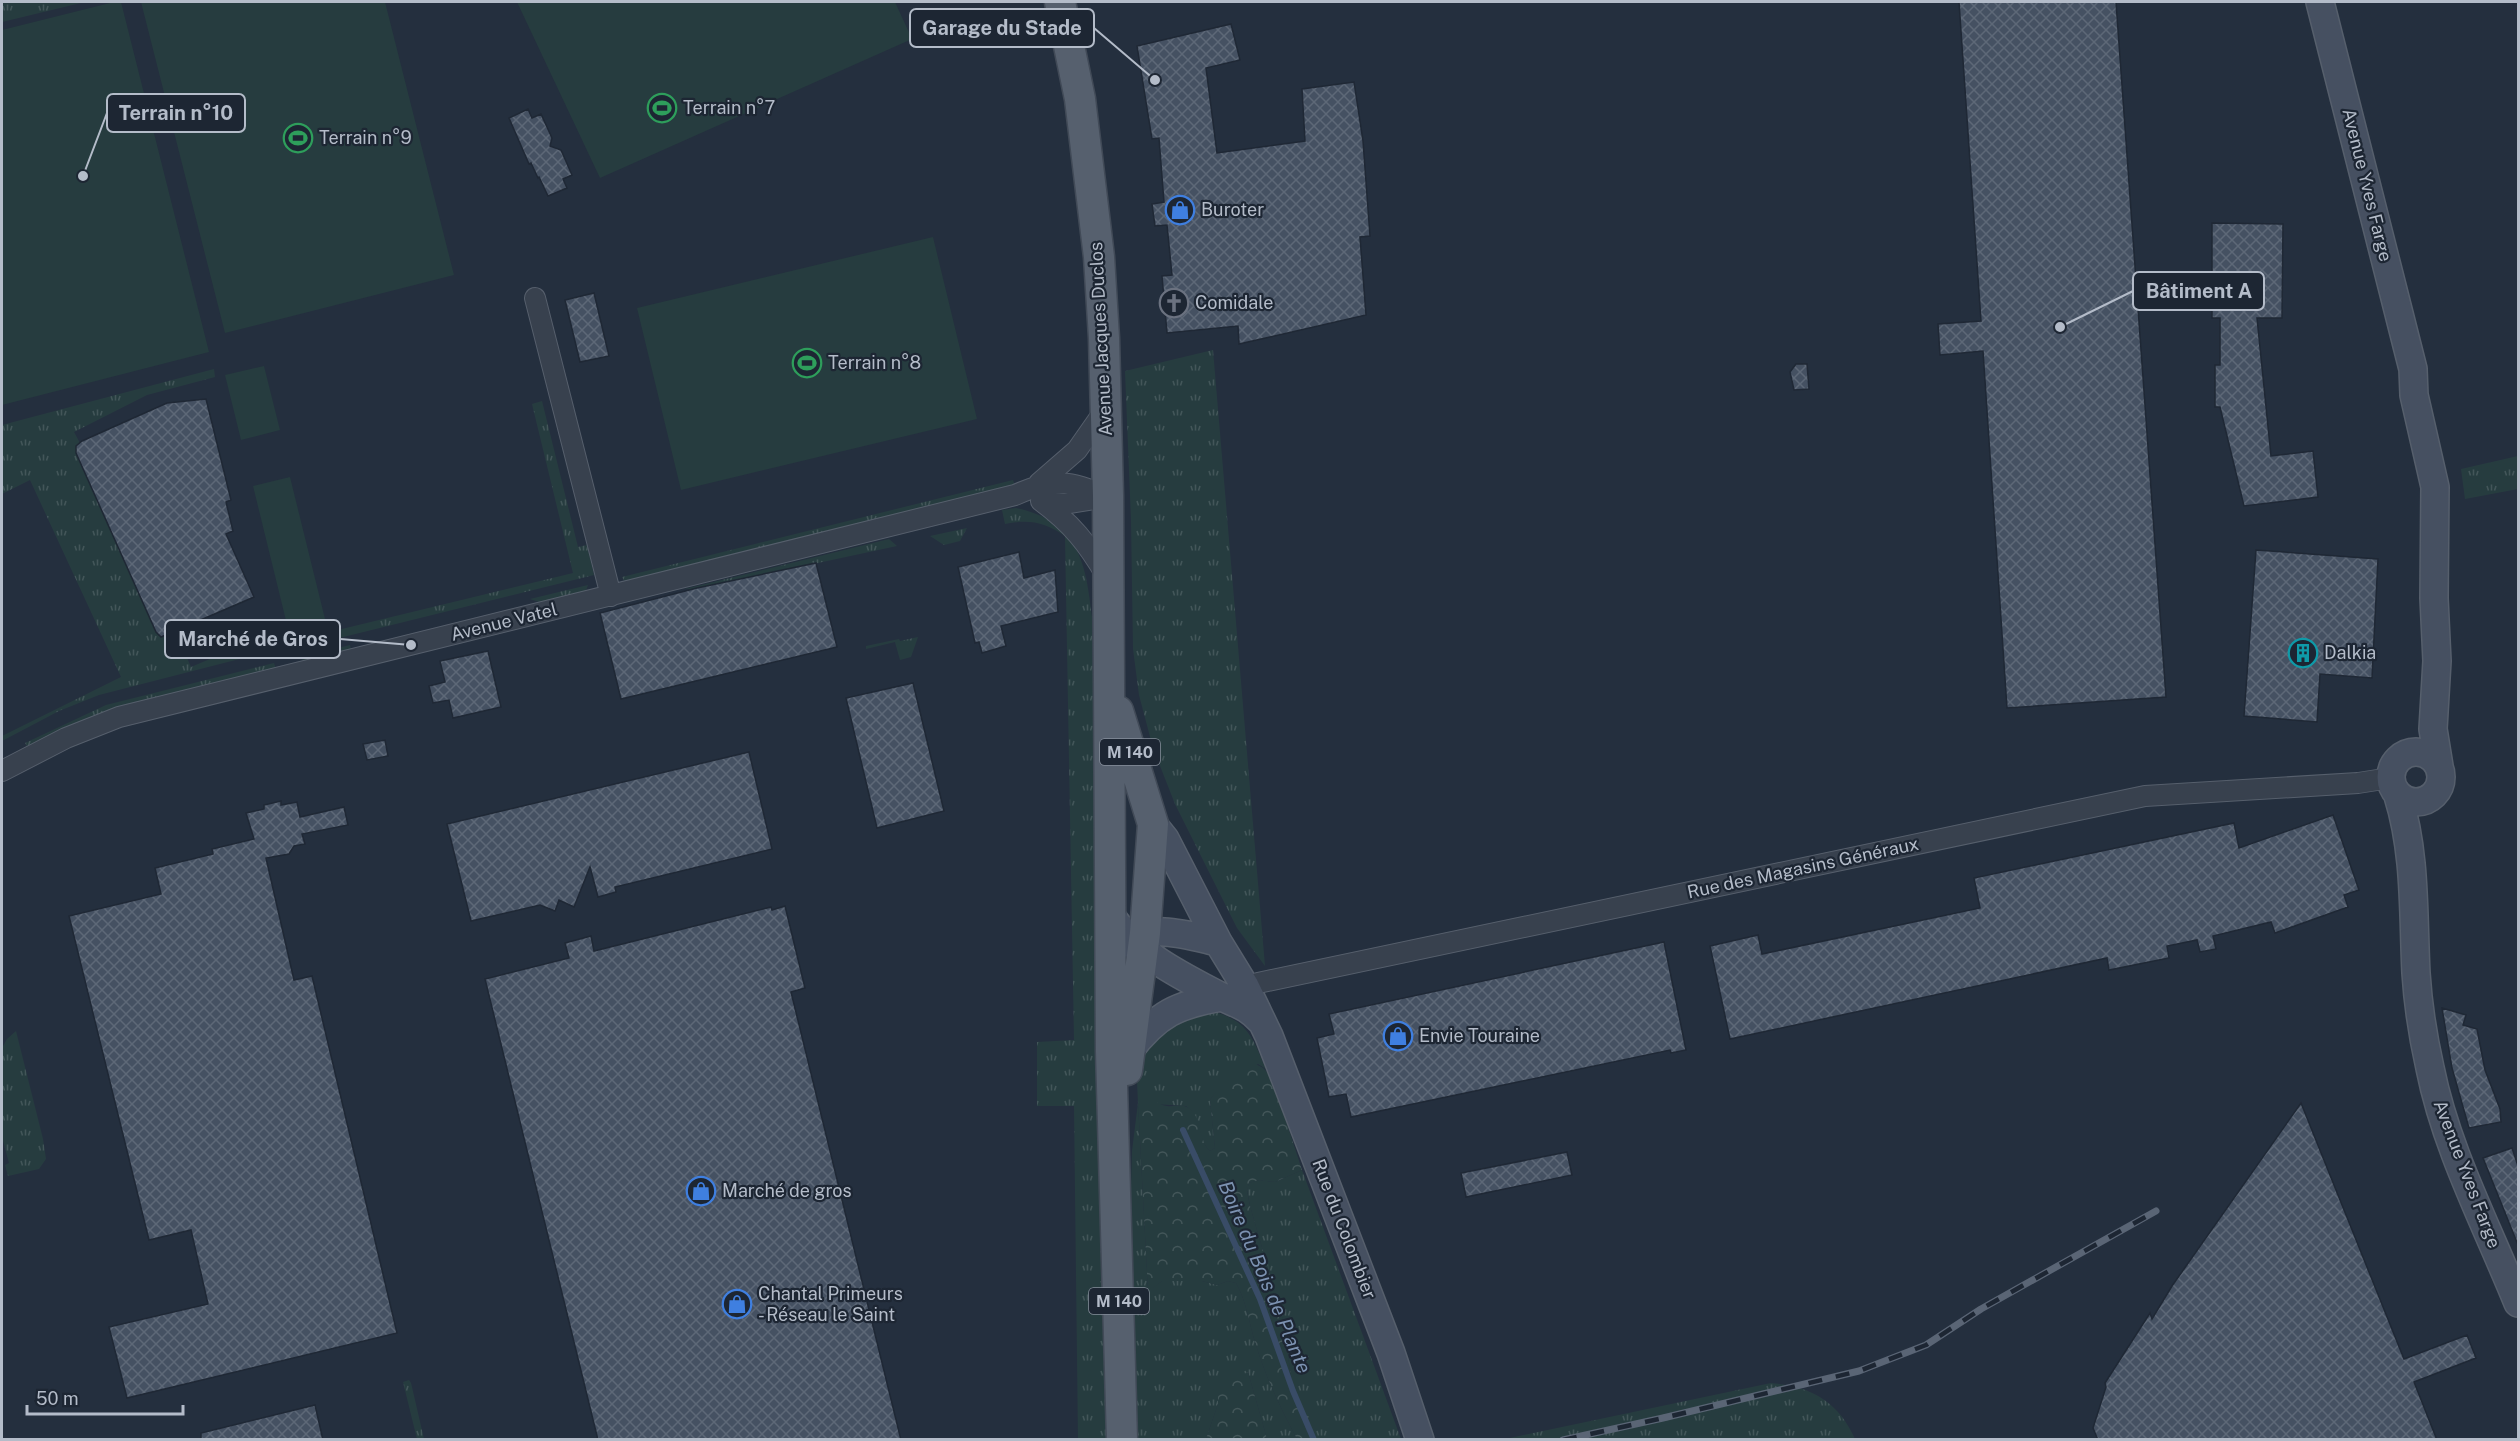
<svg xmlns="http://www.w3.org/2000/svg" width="2520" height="1441" font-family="'Public Sans',sans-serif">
	<defs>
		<pattern id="grass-tufts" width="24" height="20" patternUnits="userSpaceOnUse" patternTransform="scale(1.5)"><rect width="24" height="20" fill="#263c3f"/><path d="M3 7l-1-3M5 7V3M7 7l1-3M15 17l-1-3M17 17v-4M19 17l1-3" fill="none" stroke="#435659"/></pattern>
		<pattern id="forest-crowns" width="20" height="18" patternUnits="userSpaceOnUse" patternTransform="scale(1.5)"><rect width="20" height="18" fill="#263c3f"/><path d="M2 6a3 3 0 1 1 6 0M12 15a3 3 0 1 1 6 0" fill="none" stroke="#435659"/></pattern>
		<pattern id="building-cross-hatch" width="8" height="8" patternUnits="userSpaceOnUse" patternTransform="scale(1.5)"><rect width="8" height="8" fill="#455162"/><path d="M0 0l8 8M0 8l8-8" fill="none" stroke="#5d6877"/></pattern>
	</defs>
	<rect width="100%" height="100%" fill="#242f3e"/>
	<path fill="url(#grass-tufts)" d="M2,2H85L2,22Z
		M1213,350L1265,966L1237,928L1175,804L1153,748L1139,695L1133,649L1131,520L1125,371Z
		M214,369L215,377L147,395L74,432L80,443L76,446V453L156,632L162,637L176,632L191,667L271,633L279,645L275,650L99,695L59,711L2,741V736L121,677L30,480L2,494V425Z
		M542,401L578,547L587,545L594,575L315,644L313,636L573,573L532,404Z
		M2518,456V489L2465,499L2461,469Z
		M1013,480L1015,486L625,582L622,577Z
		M1016,508C1078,521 1086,562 1092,617L1097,931L1112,1439H1078L1074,1106H1037V1042L1074,1040L1065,536C1045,522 1029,519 1005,524L1002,510Z
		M967,528L960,541L944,545L930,536Z
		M889,539L897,546L697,589H685Z
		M588,585L585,593L542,603L530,599Z
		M918,637L911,657L900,660L895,642L866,649V646L899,639L900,641Z
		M350,645L351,650L303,662L302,657Z
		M274,663L276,669L124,706L79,722L28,748L25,743L106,705Z
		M1211,1011C1247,1020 1252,1036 1266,1069L1258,1064L1216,1092L1210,1100L1215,1148L1210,1151C1196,1138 1204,1119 1186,1106L1138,1103L1148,1291L1162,1281H1202L1217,1285L1228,1281L1236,1283C1247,1302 1249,1324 1256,1345C1266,1378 1281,1409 1297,1439H1267L1248,1372L1218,1394V1404L1206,1439L1136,1440L1131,1188L1132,1151L1138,1103L1137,1081L1142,1053L1161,1028Z
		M16,1031L43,1139L46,1159L39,1169L8,1176L5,1165L9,1163L2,1137V1048L7,1039Z
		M1302,1170L1401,1439H1315L1293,1391L1283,1320L1250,1206L1247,1190L1249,1183L1259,1180L1275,1182Z
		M409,1380L411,1383L424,1439H417L403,1382Z
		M1771,1383C1811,1386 1839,1402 1855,1439H1505Z"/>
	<path fill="url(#forest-crowns)" d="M1249,1063C1262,1065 1266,1069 1273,1081L1302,1170L1275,1182L1259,1180L1249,1183L1247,1191L1250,1206L1283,1320L1293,1391L1315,1439H1297C1281,1409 1266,1378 1256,1345C1249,1324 1247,1302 1236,1283L1228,1281L1217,1285L1202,1281H1162L1148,1292L1139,1121L1138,1103L1141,1097L1146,1095C1152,1099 1159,1105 1167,1106C1175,1107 1183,1103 1190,1109C1203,1120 1198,1140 1210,1151L1215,1148L1210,1100C1222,1084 1229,1070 1249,1063Z
		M1248,1372L1267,1439H1206L1218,1404V1394L1223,1385Z"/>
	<path fill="#263c3f" d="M114,2H121L209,352L2,405V30Z
		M141,2H385L454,275L225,333Z
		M517,2H895L912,39L600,178Z
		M933,237L977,419L681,490L637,308Z
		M264,366L280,430L241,440L225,375Z
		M290,477L328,631L291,641L253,486Z"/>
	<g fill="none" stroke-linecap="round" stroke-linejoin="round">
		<path stroke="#394c67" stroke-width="6" d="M1183,1130L1260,1299L1293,1391L1314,1440"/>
	</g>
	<path fill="url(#building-cross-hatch)" stroke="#1f2835" stroke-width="1.5" d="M1959,2H2116L2166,697L2007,708L1983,351L1940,355L1938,324L1981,321Z
		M1231,24L1240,60L1206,68L1217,153L1305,141L1302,89L1354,82L1363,141L1370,236L1360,237L1366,315L1239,344L1238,326L1167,333L1162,276L1172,275L1167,225L1155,226L1152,204L1164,202L1159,138L1152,139L1137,46Z
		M528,109L532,118L541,114L552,138L550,146L561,150L572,175L563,179L567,188L548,196L539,177L538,178L531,163L529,164L509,118Z
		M2212,223L2283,224L2282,318H2257L2271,456L2313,451L2318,497L2244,506L2220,407H2215V365H2220V318H2212Z
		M594,293L609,356L580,362L565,300Z
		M1796,364H1807L1809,389L1794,390L1790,372Z
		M206,399L231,500L226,502L233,531L226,534L254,597L161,637L156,632L76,453V446L82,441L167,403Z
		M2256,550L2378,559L2372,678L2320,674L2317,722L2244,716Z
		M1019,552L1024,578L1055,570L1058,612L1001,626L1006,646L982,653L979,642L975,643L958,567Z
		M816,563L837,647L621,699L600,613L697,588Z
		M488,651L501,707L453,718L449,700L433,703L429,686L445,682L440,661Z
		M913,683L944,811L877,828L846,698Z
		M385,740L388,756L367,760L363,744Z
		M749,752L772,849L615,887L616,892L598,897L590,867L574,907L559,900L555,911L540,905L471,921L447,824Z
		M281,801V805L297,802L300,817L344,807L348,825L302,834L305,844L294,846L289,854L266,858L294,980L312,976L397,1333L127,1398L109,1327L208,1304L191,1230L149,1240L69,916L161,894L155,868L213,854L212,849L254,839L246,813L264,809V805Z
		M2333,815L2359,890L2344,895L2348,907L2275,933L2271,922L2213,936L2216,949L2200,952L2197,940L2167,946L2169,958L2109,970L2107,958L1730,1039L1710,946L1758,935L1762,954L1980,908L1974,878L2234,823L2239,848Z
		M785,906L805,988L791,992L901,1440H598L485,979L569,958L565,943L591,936L594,951L771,907L772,910Z
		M1664,942L1686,1050L1671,1053L1670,1050L1351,1117L1346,1094L1329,1097L1317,1038L1334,1034L1329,1014Z
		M2442,1008L2466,1015L2463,1025L2477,1029L2485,1070L2500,1109L2501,1122L2469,1128L2452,1068Z
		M2301,1103L2404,1359L2467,1335L2476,1358L2414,1382L2437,1440H2098L2093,1428L2106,1387L2105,1383L2150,1313L2152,1319L2172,1286Z
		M2512,1148L2518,1166V1245L2483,1158Z
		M1567,1152L1572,1175L1466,1197L1461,1173Z
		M315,1405L323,1440H201V1433Z"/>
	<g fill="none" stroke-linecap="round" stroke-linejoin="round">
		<g stroke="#565f6c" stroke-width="22">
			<path id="street" d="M535,298L611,596
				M1039,483L1077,450L1105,410
				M1041,501C1072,524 1087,543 1106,575
				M1041,501L1064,504L1107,497
				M2,771L66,738L119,717L1015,495C1056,477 1067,481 1108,496
				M1236,991L1258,983L2145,796L2358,783L2390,778"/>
		</g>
		<g stroke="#565f6c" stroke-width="30">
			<path id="secondary" d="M2320,2L2413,369L2414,395L2435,487L2434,598L2437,661L2433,729L2439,766
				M2391 777a25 25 0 1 1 50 0a25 25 0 1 1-50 0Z
				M2398,796C2416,853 2413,914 2416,973C2418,1004 2423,1037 2430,1068C2446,1149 2487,1226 2518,1303
				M1153,824L1165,839L1218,942L1245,986L1269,1036L1391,1353L1420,1440
				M1111,916C1137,954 1178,974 1218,995C1237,1005 1245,1004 1261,1021
				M1127,943C1150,922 1191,936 1218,942
				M1129,1051C1157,1014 1178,1004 1223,997"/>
		</g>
		<g stroke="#414a57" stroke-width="33">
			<path id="primary" d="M1060,2L1080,99L1099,257L1104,338L1108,496L1111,1051L1122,1440
				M1118,711L1153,824L1145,933L1127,1070"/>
		</g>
		<use href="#street" stroke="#38414e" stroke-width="20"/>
		<use href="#secondary" stroke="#465061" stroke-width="27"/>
		<use href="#primary" stroke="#56606e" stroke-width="30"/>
		<g stroke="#5a6575" stroke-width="7">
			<path id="rail" d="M1563,1440L1663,1418L1859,1371L1926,1345L1981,1309L2156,1211"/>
		</g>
		<use href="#rail" stroke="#1d2633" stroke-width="4.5" stroke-dasharray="14" stroke-linecap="butt"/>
	</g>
	<defs>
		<g id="stadium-ring" transform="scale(1.5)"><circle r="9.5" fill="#1d2633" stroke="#2e9e5b" stroke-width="1.5"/><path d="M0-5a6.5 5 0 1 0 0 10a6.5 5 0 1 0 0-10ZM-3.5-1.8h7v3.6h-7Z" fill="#2e9e5b"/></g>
		<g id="shop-ring" transform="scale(1.5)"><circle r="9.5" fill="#1d2633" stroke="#3f7fe0" stroke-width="1.5"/><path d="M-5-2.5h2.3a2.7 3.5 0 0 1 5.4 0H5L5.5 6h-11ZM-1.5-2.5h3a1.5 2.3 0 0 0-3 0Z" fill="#3f7fe0"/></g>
		<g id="church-ring" transform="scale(1.5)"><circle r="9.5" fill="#1d2633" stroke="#6b7280" stroke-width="1.5"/><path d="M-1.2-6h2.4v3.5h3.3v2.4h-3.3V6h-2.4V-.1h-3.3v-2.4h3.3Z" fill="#6b7280"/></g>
		<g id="building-ring" transform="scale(1.5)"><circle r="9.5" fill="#1d2633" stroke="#0f9aa8" stroke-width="1.5"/><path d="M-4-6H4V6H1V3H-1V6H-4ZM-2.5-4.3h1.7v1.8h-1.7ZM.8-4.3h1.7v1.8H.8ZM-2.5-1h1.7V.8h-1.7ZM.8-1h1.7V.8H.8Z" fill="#0f9aa8"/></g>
	</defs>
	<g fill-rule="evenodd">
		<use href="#stadium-ring" x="662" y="108"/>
		<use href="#stadium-ring" x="298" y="138"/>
		<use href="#shop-ring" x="1180" y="210"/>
		<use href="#church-ring" x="1174" y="303"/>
		<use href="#stadium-ring" x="807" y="363"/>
		<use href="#building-ring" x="2303" y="653"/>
		<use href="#shop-ring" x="1398" y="1036"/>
		<use href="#shop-ring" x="701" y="1191"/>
		<use href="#shop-ring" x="737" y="1304"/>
	</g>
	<g text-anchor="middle" stroke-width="4.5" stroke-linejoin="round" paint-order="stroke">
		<g fill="#1d2633" stroke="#878f9c" stroke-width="1.5">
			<rect x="1100" y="739" width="60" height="26" rx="4.5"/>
			<rect x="1089" y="1288" width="60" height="26" rx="4.5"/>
		</g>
		<g font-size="16" font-weight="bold" fill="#b4bcc9">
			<text x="1130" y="758">M 140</text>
			<text x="1119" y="1307">M 140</text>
		</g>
		<g font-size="18" fill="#b4bcc9" stroke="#1d2633" text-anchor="start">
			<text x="683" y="114">Terrain n°7</text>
			<text x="319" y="144">Terrain n°9</text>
			<text x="1201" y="216">Buroter</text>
			<text x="1195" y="309">Comidale</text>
			<text x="828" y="369">Terrain n°8</text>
			<text x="2324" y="659">Dalkia</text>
			<text x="1419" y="1042">Envie Touraine</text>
			<text x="722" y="1197">Marché de gros</text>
			<text x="758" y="1300">Chantal Primeurs<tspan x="758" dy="21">- Réseau le Saint</tspan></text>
		</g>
		<g font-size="18" fill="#b4bcc9" stroke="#1d2633">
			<text transform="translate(2367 185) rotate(76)" y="6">Avenue Yves Farge</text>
			<text transform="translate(1101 339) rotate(-93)" y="6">Avenue Jacques Duclos</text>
			<text transform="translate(504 622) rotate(-14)" y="6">Avenue Vatel</text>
			<text transform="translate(1803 868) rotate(-12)" y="6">Rue des Magasins Généraux</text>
			<text transform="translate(2467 1174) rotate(69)" y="6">Avenue Yves Farge</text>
			<text transform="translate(1344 1229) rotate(69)" y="6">Rue du Colombier</text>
		</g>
		<g font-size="20" font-style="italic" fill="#7c92b1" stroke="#1d2633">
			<text transform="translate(1265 1277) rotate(67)" y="7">Boire du Bois de Plante</text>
		</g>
	</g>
	<path fill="none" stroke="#b4bcc9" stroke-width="2" d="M1155 80L1094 28M83 176L107 113M2060 327L2133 291M411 645L340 639"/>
	<g fill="#b4bcc9" stroke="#1d2633" stroke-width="2">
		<circle cx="1155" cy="80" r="6"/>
		<circle cx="83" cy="176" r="6"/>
		<circle cx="2060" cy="327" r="6"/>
		<circle cx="411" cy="645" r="6"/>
	</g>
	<g fill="#1d2633" stroke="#b4bcc9" stroke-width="2">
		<rect x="910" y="9" width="184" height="38" rx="6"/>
		<rect x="107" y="94" width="138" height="38" rx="6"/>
		<rect x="2133" y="272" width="131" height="38" rx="6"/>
		<rect x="165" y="620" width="175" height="38" rx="6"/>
	</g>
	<g font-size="20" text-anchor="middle" font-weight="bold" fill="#b4bcc9">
		<text x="1002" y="35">Garage du Stade</text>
		<text x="176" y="120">Terrain n°10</text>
		<text x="2199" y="298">Bâtiment A</text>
		<text x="253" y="646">Marché de Gros</text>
	</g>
	<rect width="2520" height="1441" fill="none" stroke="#b4bcc9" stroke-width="6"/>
	<path d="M27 1405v9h156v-9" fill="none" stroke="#b4bcc9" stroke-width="3"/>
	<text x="36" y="1405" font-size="18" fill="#b4bcc9" stroke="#1d2633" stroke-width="4.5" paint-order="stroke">50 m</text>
</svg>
